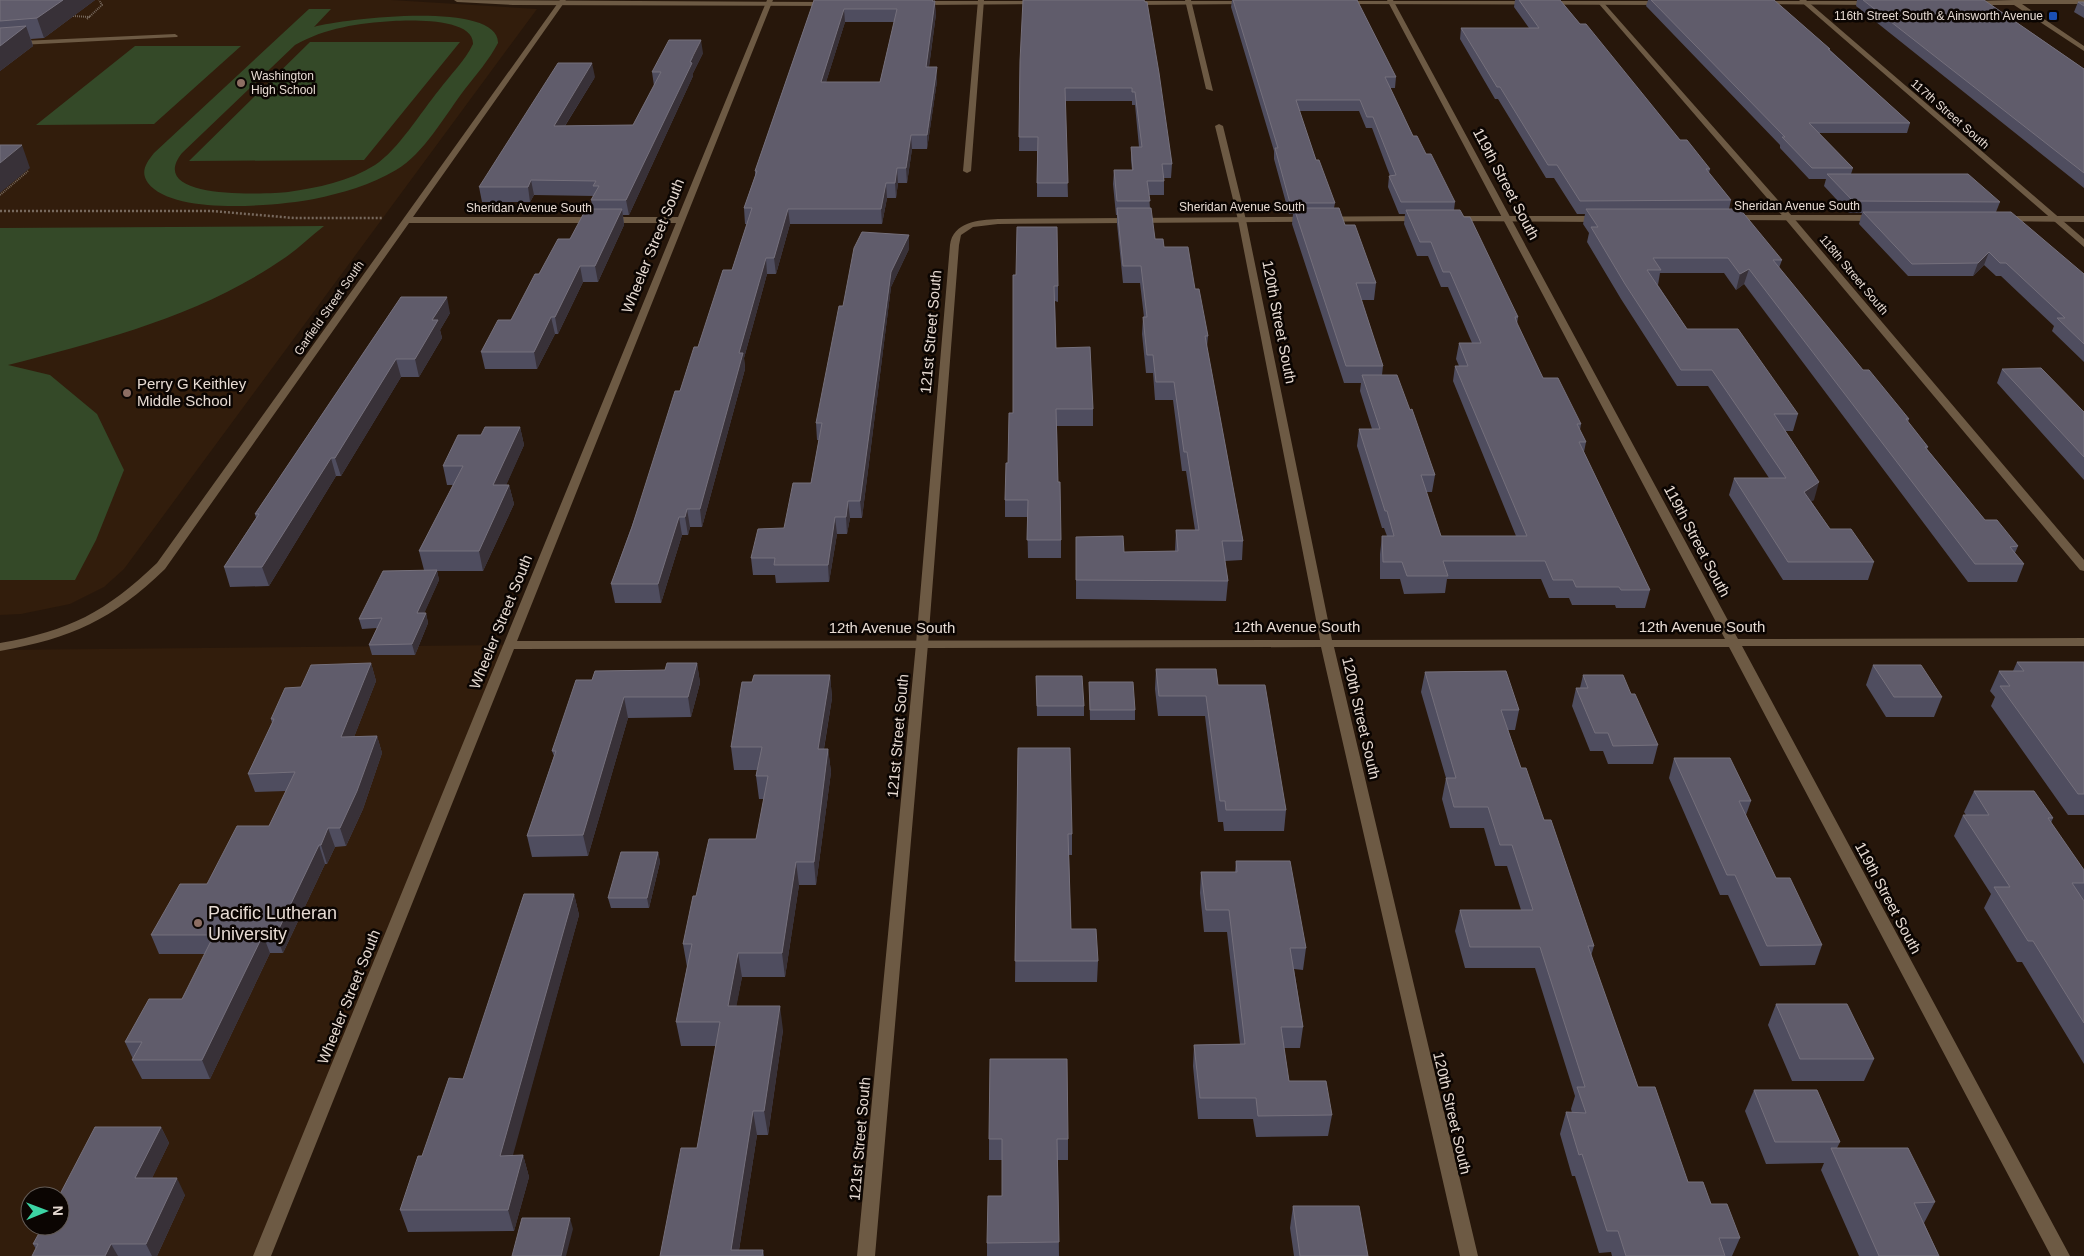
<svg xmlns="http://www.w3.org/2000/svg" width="2084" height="1256" font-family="Helvetica,sans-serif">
	<rect width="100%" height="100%" fill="#27170b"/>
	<path fill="#321d0c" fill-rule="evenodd" d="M0,0H391L537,9L124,569L104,587L70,604L21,614L0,615Z
		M509,645L262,1256H0V650ZM30,1196H60V1226H30Z"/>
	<path fill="#344928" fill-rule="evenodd" d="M309,9H331L314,27C342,19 499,0 498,43C489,60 476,75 465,89C445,115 424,154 396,170C371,185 342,193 314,199C277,206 173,216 148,183C140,172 146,163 154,153ZM393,21C411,20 474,18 473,44C465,61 450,75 439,90C421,112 398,150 375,165C350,181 317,188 288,192C268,194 144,201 182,153L295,45C325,28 359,23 393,21Z
		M310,42H460L364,160L189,161Z
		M135,46H241L154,124L36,125Z
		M324,226C311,236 299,248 286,257C203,315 104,340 8,365L50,375L97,414L124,470L96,540L75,580H0V228Z"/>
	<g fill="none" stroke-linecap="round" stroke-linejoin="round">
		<path stroke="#77695e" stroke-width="2" stroke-dasharray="1 1" stroke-linecap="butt" d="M73,16L90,17
			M87,19L102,5L99,0
			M0,195L28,171"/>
		<path stroke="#77695e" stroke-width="2.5" stroke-dasharray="2 2" stroke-linecap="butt" d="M0,211H212L294,218H383"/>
		<path fill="#6d5a44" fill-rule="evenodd" d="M175,34L178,36L177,37L0,46V42Z"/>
		<path fill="#6d5a44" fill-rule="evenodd" d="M560,0H566L413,217H678L767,0H773L517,641L1320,640L1238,220L1215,126L1219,124L1223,126L1246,220L1332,640L1725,639L1387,0H1393L1738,639L2084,638V646H1742L2070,1256H2051L1729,647H1334L1478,1256H1460L1321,647L514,649L271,1256H253L676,223H409L165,569C112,620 72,638 0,651V643C69,631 106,612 157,563Z
			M978,0H984L971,171L967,173L963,171Z
			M1185,0H1191L1213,91L1206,89Z
			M1799,0H1806L2084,239V247Z
			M1599,2H1603L1792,216L2084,560V571L2080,570L1786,220L1599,4Z"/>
		<path fill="#6d5a44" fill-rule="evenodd" d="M454,0L829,2L832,4L829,6L513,5L457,2Z
			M2014,0H2084V4H2022L2084,46V51L2014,5H1972L1969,3L1972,1Z
			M1039,1L1041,2V4L919,5L916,3L919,1Z
			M1249,1L1251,2V4L1132,5L1129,3L1132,1Z
			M1342,1H1664L1667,3L1664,5L1340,4L1339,3Z
			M1762,1H1874L1877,3L1874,5L1760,4L1759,3Z
			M1730,215H1878L1882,218L1878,221L1727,220V216Z
			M1420,216L1423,217V221L998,224L973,227L961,235L959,245L928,644L875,1256H857L916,644L950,245C953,222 978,220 998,219Z
			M1455,216H1600L1604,219L1600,222L1452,221V217Z
			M2003,216H2084V222L2000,221V217Z"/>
	</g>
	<path fill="#4f4d5f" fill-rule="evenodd" d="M0,0H95L44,38L31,39L33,46L0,71Z
		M814,0L934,1L936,14L929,67L937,81L927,149H912L907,183H898L896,198H887L882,224H790L776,274H767L744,358L745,369L702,527H690L688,535H682L661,603H615L611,584L680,391L732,270L747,224H745L744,208L755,176V171ZM845,22H894L880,82H826Z
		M1144,0L1172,164L1171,178H1164V195H1149L1150,208L1155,239L1164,247L1195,289L1208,336L1207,347L1243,541L1242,560L1225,561L1228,581L1226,601L1076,599V537L1124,552L1175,551L1176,530H1195L1186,471H1182L1173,400H1155L1153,373H1146L1142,334L1143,317H1144L1140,283H1123L1117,224V215H1116L1113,184L1114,170H1132L1131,160V147H1139L1135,105H1132V101H1065L1068,197H1037V151H1019L1020,61Z
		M1232,0H1357L1396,77L1395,88H1390L1413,136L1426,154L1455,202L1454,210L1518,317L1517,324L1543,378L1581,424L1580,430L1586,442L1584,452L1650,590L1645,608H1616L1615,605H1572L1569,598H1549L1541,579H1447L1445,593L1404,594L1400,579H1380V554L1382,536H1387L1384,528H1382L1357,446L1359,429H1372L1360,391L1361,383H1344L1292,224L1293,214H1289L1274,159V151L1231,7ZM1299,111H1359L1366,128H1372L1390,176H1389L1388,187L1399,214H1405L1404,224L1417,256H1428L1441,287H1448L1472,343H1459L1456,359L1459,366H1455L1453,381L1516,536H1441L1426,492H1432L1435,475L1382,375L1383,366L1361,300H1374L1376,283L1345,225L1334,208L1335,203L1316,160Z
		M1515,0H1560L1580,24L1680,140L1710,169L1709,173L1731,200L1729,209L1782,260L1779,268L1863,370L1909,419L1908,422L1928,447L1927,449L1985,520L2018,546L2015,553L2024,564L2017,582H1968L1744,284L1736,290L1724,273H1660L1658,285L1687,329L1798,414L1793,431H1785L1814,500L1811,501L1830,529L1874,562L1868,580H1783L1729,495L1734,478H1769L1708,386H1677L1621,299L1587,242L1589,233L1583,224L1585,214H1577L1554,178H1546L1498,99H1495L1460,39L1461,28H1529L1514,7Z
		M1648,0H1774L1830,49V50L1910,123L1907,133H1819L1853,168L1851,174L2000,202L1996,212L2084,274V362L2052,331L2054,326L2001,276H1996L1984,265L1973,276H1908L1859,224L1862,213H1849L1824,186L1826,179H1809L1780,148V145L1646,6Z
		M1857,0H1984L2084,69V188L1856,6Z
		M2078,2H2084V18L2074,12Z
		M703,53L693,73V76L629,215H623L624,225L598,282H583L558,334H555L537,369H485L481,352L511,320L539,274L570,239L593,209L591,200L594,196L534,195L530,202H482L479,187L595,77L565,126L633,125L654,86L652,72Z
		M909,249L891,287L862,518H850L847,534H837L829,582L776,583L775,575H753L751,558L784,528L811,483L819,440H817L816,423L843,306Z
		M1013,275L1058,286V302L1055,301L1056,348L1093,409V426H1057L1058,482L1061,540V558H1028L1027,517H1005V500L1013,413Z
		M401,297L450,313L440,330L442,338L419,377H401L341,476H336L269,586L230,587L224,567L256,518L255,514Z
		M2002,369L2084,412V480L1997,383Z
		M520,427L524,445L506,485H509L514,504L483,571H437L439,580L424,613H426L428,623L415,655H372L369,645L377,628L362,629L359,619L424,570L419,551L453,485H447L443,466L481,435Z
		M2017,662H2084V815H2068L1991,706L1995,697L1990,691L1999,671H2013Z
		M371,663L376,681L354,737L377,736L382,753L363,809L346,846L335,847L327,864H325L283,953H270L210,1079H142L132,1060L133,1059L125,1042L182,999L205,954H159L151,935L207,884L269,826L286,791L255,792L248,774L272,723L271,719L301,687Z
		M697,663L700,683L691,717L628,718L588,856L532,857L527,836L554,756L552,751L592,680L665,670Z
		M1873,665L1942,697L1934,717H1886L1866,685Z
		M1156,669L1218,685L1286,810L1284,831H1224L1223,822H1218L1205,716H1158L1155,689Z
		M1425,672L1519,710L1515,730H1508L1521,768L1544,820L1594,946L1591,956L1638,1087L1688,1182L1711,1204L1740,1238L1732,1256H1612L1611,1252L1599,1253L1575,1176H1572L1560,1134L1566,1112L1572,1113L1571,1109L1575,1096L1535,968H1465L1455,931L1460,910H1521L1507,866H1495L1484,828H1450L1442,799L1446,778L1421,692Z
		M830,675L832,698L824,749H828L831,772L816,885H799L785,977H742L736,1006L783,1030L768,1135H757L739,1250H763L764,1256H660L697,1148L716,1046H681L676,1022L687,967L683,944L696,896L756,839L764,799H759L756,776L757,770H734L731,747L752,682Z
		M1583,675L1631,694L1658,745L1653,764H1608L1603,751H1590L1572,706L1576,688H1580Z
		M1036,676L1084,706V716H1037Z
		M1089,682L1135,710V720H1090Z
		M1018,748L1072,834V855H1069L1071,929L1098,961L1097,982H1015Z
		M1674,758L1751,801L1746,815L1776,878L1822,945L1815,965L1760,966L1728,895H1720L1669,778Z
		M1974,791L2053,818L2051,823L2084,870V1064L2022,962H2017L1984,908L1991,894L1954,836L1963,815H1966L1964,812Z
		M658,852L660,862L649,908H611L608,898Z
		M1236,861L1306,948L1303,970L1294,969L1303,1027L1300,1048H1284L1289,1081L1332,1115L1328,1136L1256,1137L1253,1119H1198L1193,1066L1194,1045L1240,1044L1227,932H1204L1200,893L1201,872H1235Z
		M574,894L579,915L512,1156L523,1155L529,1177L514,1231L408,1232L400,1210L422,1156L463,1079Z
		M1776,1004L1874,1059L1864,1081H1792L1768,1025Z
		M1754,1090L1840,1142L1837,1148L1935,1202L1924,1223L1939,1256H1859L1821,1170L1824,1163L1766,1164L1745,1111Z
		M161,1127L169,1143L152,1178L185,1195L157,1256H32L36,1249L33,1244Z
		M989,1139H1068V1160H1058L1059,1256H987V1243L1002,1196V1160H989Z
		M1293,1206L1368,1256H1294L1290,1228Z"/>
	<path fill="#383138" d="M63,0H95L44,38L37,18Z
		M935,1L936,14L927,81L926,67Z
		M844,9L845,22L822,95L821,82Z
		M26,26L33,46L0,71V46Z
		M701,40L703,53L693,73V76L629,215L626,200Z
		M592,63L595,77L556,140L554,126Z
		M937,67V81L927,149V135Z
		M911,135L912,149L907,183L906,168Z
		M22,145L30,168L0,193V163Z
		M897,168L898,183L896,198L895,183Z
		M531,180L534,195L530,202L528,187Z
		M886,183L887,198L882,224L881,209Z
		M622,209L624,225L598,282L595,266Z
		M788,209L790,224L776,274L774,258Z
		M909,235V249L891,287L862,518L860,501L891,272Z
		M1989,252L1984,265L1973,276L1978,263Z
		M766,258L767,274L744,358L745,369L702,527L700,509L739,353Z
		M580,266L583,282L558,334L555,317Z
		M1749,269L1744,284L1736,290L1740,274Z
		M447,297L450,313L440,330L442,338L419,377L415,359L432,320Z
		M551,317L555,334L537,369L534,352Z
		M396,359L401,377L341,476L335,458Z
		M520,427L524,445L498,504L493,485Z
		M331,458L336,476L269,586L262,567Z
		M1819,482L1814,500L1799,509L1804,492Z
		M509,485L514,504L483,571L479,551Z
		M848,501L850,518L847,534L846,517Z
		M687,509L690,527L688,535L685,517Z
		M679,517L682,535L661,603L658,584Z
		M835,517L837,534L829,582L828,565Z
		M437,570L439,580L420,623L417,613Z
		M426,613L428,623L415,655L412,644Z
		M371,663L376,681L347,755L341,737Z
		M697,663L700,683L691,717L688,697Z
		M830,675L832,698L820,772L818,749Z
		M624,697L628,718L588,856L583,835Z
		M377,736L382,753L363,809L346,846L340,828Z
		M828,749L831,772L816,885L814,862Z
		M328,828L335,847L327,864L321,845Z
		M319,845L325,864L283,953L276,935Z
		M658,852L660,862L649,908L647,898Z
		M796,862L799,885L785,977L782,953Z
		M574,894L579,915L507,1177L500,1156Z
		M263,935L270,953L210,1079L202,1060Z
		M738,953L742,977L732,1030L728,1006Z
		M780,1006L783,1030L768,1135L764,1111Z
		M753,1111L757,1135L738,1256L731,1250Z
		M161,1127L169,1143L144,1195L135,1178Z
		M523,1155L529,1177L514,1231L508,1210Z
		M177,1178L185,1195L157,1256H152L146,1244Z
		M570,1218L573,1229L566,1256H561Z
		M111,1244L118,1256H105Z"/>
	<path fill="#605c6b" stroke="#75707c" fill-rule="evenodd" d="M0,0H63L37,18L0,21Z
		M814,0H933L932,1H935L926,67H937L927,135H911L906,168H897L895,183H886L881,209H788L774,258H766L739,353H743L700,509H687L685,517H679L658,584H611L632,527L675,391H680L694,347H698L723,270H732L752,208H744L757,171H755ZM844,9H897L880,82H821Z
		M1023,0H1144L1145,2H1147L1159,73L1172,164H1162L1164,181H1147L1150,201H1117L1114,170H1133L1131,147H1142L1135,92H1132V88H1065L1068,183H1037L1038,137H1019L1020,61Z
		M1233,0H1357L1396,77H1385L1413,136H1417L1426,154H1431L1455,202H1401L1389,176L1396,175L1373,117H1367L1360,100H1296L1316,160H1319L1335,203H1290L1275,148H1278Z
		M1519,0H1560L1580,24H1586L1680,140H1687L1710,169H1706L1731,200L1580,201L1557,165H1548L1500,87H1497L1461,28H1539Z
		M1651,0H1774L1830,49H1828L1910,123H1809L1853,168H1812L1782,137H1785Z
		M1863,0H1984L2084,69V173Z
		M2078,2H2084V6Z
		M26,26L0,46V28Z
		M669,40H701L690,62L692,63L626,200H591L599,186H593L596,181L531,180L528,187H479L558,63H592L554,126L633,125L661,72H652Z
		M0,145H22L0,163Z
		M1827,174H1968L2000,202L1853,201Z
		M1117,208H1151L1155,239H1163L1164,247H1188L1195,289H1199L1208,336H1205L1243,541H1222L1228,581L1076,580V537L1123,536L1124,552L1178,551L1176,530H1199L1187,452H1184L1174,382H1156L1153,355H1147L1143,317H1147L1141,266H1123Z
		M1294,208H1339L1345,225H1355L1376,283H1356L1383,366H1346Z
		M586,209H622L595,266H580L555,317H551L534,352H481L498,320H511L535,274H539L558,239H570Z
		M1586,209H1740L1782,260H1773L1863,370H1869L1909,419H1906L1928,447H1925L1985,520H1997L2018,546L2010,547L2024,564H1975L1749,269L1740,274L1728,258H1653L1661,270H1647L1687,329H1738L1798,414H1774L1819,482L1804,492L1830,529H1851L1874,562H1788L1734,478H1786L1712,370H1681L1625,284L1591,227H1598Z
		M1406,210H1460L1464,217H1470L1518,317H1515L1517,323L1543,378H1558L1581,424H1577L1586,442H1579L1650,590H1621L1619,587H1576L1573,580H1553L1545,561H1443L1448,576H1407L1402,562H1383L1382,536H1394L1387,511H1385L1359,429H1380L1362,375H1397L1410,410L1412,409L1435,475H1421L1441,536H1527L1455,366H1468L1459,343H1481L1450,272H1443L1431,242H1420Z
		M1863,212H2011L2084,274V344L2057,318H2065L2006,263H2000L1989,252L1978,263L1912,264Z
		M1017,227H1057L1058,286H1054L1056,348L1090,347L1093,409H1056L1058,482H1060L1061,540H1027L1028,500H1005L1006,463H1008L1009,413H1013V275H1016Z
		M862,232L909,235L891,272L860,501H848L846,517H835L828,565H774L775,558H751L758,529L784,528L793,483H811L822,423H816L839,306H843L854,248Z
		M401,297H447L432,320H438L415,359H396L335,458H331L262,567H224L259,514H255Z
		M2041,368L2084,412V457L2002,369Z
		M485,427H520L493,485H509L479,551H419L463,466H443L458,435H481Z
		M437,570L417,613H426L412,644L369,645L382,618L359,619L383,571Z
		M2017,662H2084V794H2078L2000,686H2010L1999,671H2024Z
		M371,663L341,737L377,736L357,791L340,828H328L321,845H319L276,935H263L202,1060H132L142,1042H125L149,999H182L214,935H151L180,884H207L237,826H269L295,772L248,774L274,719H271L285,688L301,687L311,665Z
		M667,663H697L688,697H624L583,835L527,836L556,751H552L576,680H592L595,671L665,670Z
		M1873,665H1921L1942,697H1894Z
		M1156,669H1216L1218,685H1265L1286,810H1226L1225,801H1220L1206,696H1159Z
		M1506,671L1519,710H1501L1521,768H1526L1544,820H1551L1594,946H1588L1638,1087H1655L1688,1182H1703L1711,1204H1727L1740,1238H1719L1725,1256H1626L1618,1231H1607L1582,1154L1579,1155L1566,1112L1586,1113L1577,1087H1585L1540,947H1470L1460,910H1533L1512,845H1500L1488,807H1454L1446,778H1456L1425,672Z
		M754,675H830L818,749H828L814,862H796L782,953H738L728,1006H780L764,1111H753L731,1250H763L762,1256H660L681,1148H697L720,1022H676L692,944H683L693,896H696L709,839H756L768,776H756L762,747H731L742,682H752Z
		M1583,675H1623L1631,694H1635L1658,745L1613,746L1608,733H1595L1576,688H1588Z
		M1036,676H1082L1084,706H1037Z
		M1089,682H1133L1135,710H1090Z
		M1018,748H1070L1072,834H1068L1071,929H1096L1098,961H1015Z
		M1674,758H1730L1751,801H1739L1776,878H1790L1822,945L1767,946L1735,875H1727Z
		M1974,791H2034L2053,818H2048L2084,870V883H2072L2084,901V1023L2033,941H2028L1994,887H2010L1963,815H1989Z
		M621,852H658L647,898H608Z
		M1236,861H1290L1306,948H1290L1303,1027H1281L1289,1081H1326L1332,1115L1258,1116L1256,1098H1200L1194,1045L1245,1044L1229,910H1206L1201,872H1237Z
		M524,894H574L500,1156L523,1155L508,1210H400L418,1156H422L449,1078L463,1079Z
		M1776,1004H1847L1874,1059H1800Z
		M990,1059H1067L1068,1139H1057L1059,1242L987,1243L988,1196H1002V1139H989Z
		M1754,1090H1817L1840,1142H1775Z
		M95,1127H161L135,1178H177L146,1244H111L105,1256H32L38,1244H33L43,1226H60V1196H59Z
		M1831,1148H1908L1935,1202L1914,1203L1939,1256H1879Z
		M1293,1206H1359L1368,1256H1300Z
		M522,1218H570L561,1256H512Z"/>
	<rect fill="#1a4fb4" stroke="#0b0502" stroke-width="2" x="2048" y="11" width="10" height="10" rx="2.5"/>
	<g fill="#8d6e63" stroke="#0b0502" stroke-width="2">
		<circle cx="241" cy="83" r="5"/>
		<circle cx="127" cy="393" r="5"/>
		<circle cx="198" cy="923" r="5"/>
	</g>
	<g text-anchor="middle" stroke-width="5" stroke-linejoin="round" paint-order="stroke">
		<g font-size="12" fill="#e7dbd3" stroke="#0b0502" text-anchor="end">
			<text x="2043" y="20">116th Street South &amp; Ainsworth Avenue</text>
			<text x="251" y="80" text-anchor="start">Washington<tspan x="251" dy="14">High School</tspan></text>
		</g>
		<g font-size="12" fill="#e7dbd3" stroke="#0b0502">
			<text transform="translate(1950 114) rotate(41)" y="4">117th Street South</text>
			<text x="1797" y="210">Sheridan Avenue South</text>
			<text x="1242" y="211">Sheridan Avenue South</text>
			<text x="529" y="212">Sheridan Avenue South</text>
			<text transform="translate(1854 275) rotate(50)" y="4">118th Street South</text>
			<text transform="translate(329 308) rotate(-55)" y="4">Garfield Street South</text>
		</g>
		<g font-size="15" fill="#e7dbd3" stroke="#0b0502">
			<text transform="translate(1506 184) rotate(62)" y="5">119th Street South</text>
			<text transform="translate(653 246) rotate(-68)" y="5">Wheeler Street South</text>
			<text transform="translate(1279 322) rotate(79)" y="5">120th Street South</text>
			<text transform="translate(931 332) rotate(-85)" y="5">121st Street South</text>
			<text transform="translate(1697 541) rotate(62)" y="5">119th Street South</text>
			<text transform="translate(501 622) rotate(-68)" y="5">Wheeler Street South</text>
			<text x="1297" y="632">12th Avenue South</text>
			<text x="1702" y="632">12th Avenue South</text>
			<text x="892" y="633">12th Avenue South</text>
			<text transform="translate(1361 718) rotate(77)" y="5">120th Street South</text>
			<text transform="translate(898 736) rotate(-85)" y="5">121st Street South</text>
			<text transform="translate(1888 898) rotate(62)" y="5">119th Street South</text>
			<text transform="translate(349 997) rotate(-68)" y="5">Wheeler Street South</text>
			<text transform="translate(1452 1113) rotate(77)" y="5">120th Street South</text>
			<text transform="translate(860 1139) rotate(-85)" y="5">121st Street South</text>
		</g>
		<g font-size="15" fill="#e7dbd3" stroke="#0b0502" text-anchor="start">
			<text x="137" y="389">Perry G Keithley<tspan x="137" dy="17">Middle School</tspan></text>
		</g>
		<g font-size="18" fill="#e7dbd3" stroke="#0b0502" text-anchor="start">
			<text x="208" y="919">Pacific Lutheran<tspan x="208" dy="21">University</tspan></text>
		</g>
	</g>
	<g transform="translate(45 1211) rotate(89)"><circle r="24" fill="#0b0502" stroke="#635b56"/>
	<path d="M0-4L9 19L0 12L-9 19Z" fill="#3cd4a4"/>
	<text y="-8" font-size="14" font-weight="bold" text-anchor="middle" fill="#e7dbd3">N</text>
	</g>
</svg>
